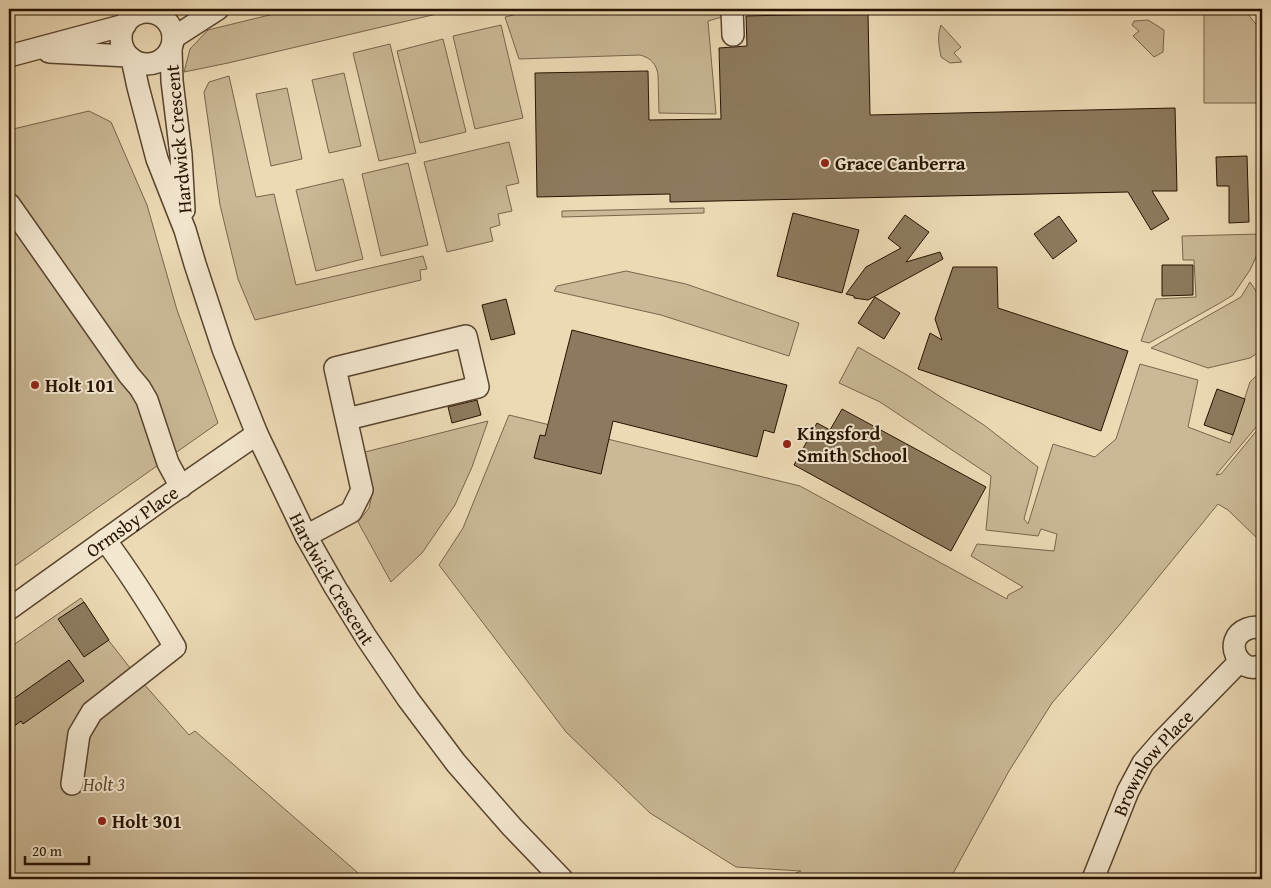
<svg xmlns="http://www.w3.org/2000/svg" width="1271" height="888" font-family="'Gentium Book Plus',serif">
	<rect width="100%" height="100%" fill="#ecdab5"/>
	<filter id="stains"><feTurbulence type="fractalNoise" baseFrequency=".004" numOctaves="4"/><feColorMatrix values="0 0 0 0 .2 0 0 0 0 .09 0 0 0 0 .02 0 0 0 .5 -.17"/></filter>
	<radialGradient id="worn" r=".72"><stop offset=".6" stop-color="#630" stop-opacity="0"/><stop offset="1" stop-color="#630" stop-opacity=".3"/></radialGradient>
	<path fill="#cab896" stroke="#78654b" d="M294,9H458L228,63L184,72L190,49L208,30Z
		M537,9H722V17L708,21L716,114L659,113L658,74C656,64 651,58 640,55L519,59L505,17Z
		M1204,9H1244L1262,32V103H1204Z
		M1148,20L1164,30L1163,52L1154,57L1133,36L1139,31L1132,25L1134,21Z
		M501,25L523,118L475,129L453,36Z
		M941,25L961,47L954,53L962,62L950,63L941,57C939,46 937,36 941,25Z
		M443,39L466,132L420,143L397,51Z
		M390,44L416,153L379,161L353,53Z
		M344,73L361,146L329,153L312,80Z
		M229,76L256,197L274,194L296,285L423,256L427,269L420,270L421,280L255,320L238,279L220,205L204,92L209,82Z
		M287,88L302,159L271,166L256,94Z
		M89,111L111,122L147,205L177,310L218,423L9,570V130Z
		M509,142L519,183L506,186L512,211L498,214L500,225L490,228L493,241L447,252L424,162Z
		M408,163L428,245L381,256L362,174Z
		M343,179L363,259L316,271L296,190Z
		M704,208V213L562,217V211Z
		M1261,234L1256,257L1250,270L1233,295L1220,303L1149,343L1141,341L1156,299L1196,297L1194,260H1183L1182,236Z
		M626,271L686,284L799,323L789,356L661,315L554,291L557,286Z
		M1250,282L1262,300V350L1250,358L1208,368L1151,348L1241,297Z
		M858,347L907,375L984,425L1038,467L1024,519L1028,524L1053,444L1095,457L1116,439L1140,364L1198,380L1188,427L1230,443L1250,382L1262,370V420L1216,475L1221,474L1262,424V543L1228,510L1218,504L1121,623L1052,703L1009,771L950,879H784L785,877L801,871L736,867L650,813L566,732L439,565L463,528L509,415L800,486L1007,599L1008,595L1023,587L971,556L977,544L1054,551L1057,534L1041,529L1038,536L986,530L991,476L880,402L839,383Z
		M488,421L472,467L455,505L422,553L391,582L358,522L369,508L373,490L365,452Z
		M81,598L109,641L134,673L143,683L189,735L195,731L365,879H9V648Z"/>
	<path fill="#8d7a5e" stroke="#261200" d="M868,13L870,115L1175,108L1177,191H1152L1169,219L1151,230L1128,192L670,202V194L537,197L535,73L648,71L649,120L721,119L719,48L747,46L746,16Z
		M1247,156L1249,222L1229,223V186H1217L1216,157Z
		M793,213L859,230L842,293L777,276Z
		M905,215L929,232L906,262L940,252L943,259L868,300L854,298V296L846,294L866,267L901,248L888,238Z
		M1059,216L1077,241L1053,259L1034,234Z
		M1162,265H1193V295L1162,296Z
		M953,267H997L998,308L1128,351L1101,431L918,369L930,333L942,340L935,319Z
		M875,297L900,313L884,339L858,323Z
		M506,299L515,334L491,340L482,305Z
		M572,330L787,385L774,433L764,430L757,457L613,421L601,474L534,458L540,435L545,436Z
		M1217,389L1245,399L1233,435L1204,425Z
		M477,400L481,415L452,423L448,407Z
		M842,409L986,487L951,551L794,465L817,423L830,430Z
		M84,602L109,640L84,657L58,619Z
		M69,660L84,681L23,724L21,721L9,730V702Z"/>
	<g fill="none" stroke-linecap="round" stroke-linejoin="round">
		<g stroke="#58442d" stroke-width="24">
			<g id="minor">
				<path d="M732,9L733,35"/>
				<circle cx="147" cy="38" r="26"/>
				<path d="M173,38L218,9"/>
				<path d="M171,49L172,81L181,155L184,210"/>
				<path d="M49,52L128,56"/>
				<path d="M9,56L125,25"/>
				<path id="s1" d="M132,59L138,87L157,159L185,230L195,264L223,349L257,434L306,536L335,587L366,637L408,699L456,763L512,827L562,879"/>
				<path d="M9,204L129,375L140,388L147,400L168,463L181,487"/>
				<path d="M306,536L351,512L362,490L335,368L466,336L478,387L347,419"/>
				<path id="s2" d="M9,609L164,498L257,434"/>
				<path d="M1262,629C1258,627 1252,627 1247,629C1221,639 1239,677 1262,665"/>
				<path d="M72,784L79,734L92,712L175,647C153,610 131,574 105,540"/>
				<path id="s3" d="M1093,879L1128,791L1143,763L1163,740L1239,662"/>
			</g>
		</g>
		<use href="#minor" stroke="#f3e7cf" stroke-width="21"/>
	</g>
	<g fill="#8f2418" stroke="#f3e7cf" stroke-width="2">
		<circle cx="825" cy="163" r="5"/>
		<circle cx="35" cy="385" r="5"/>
		<circle cx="787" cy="444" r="5"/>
		<circle cx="102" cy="821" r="5"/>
	</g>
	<g text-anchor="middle" stroke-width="4" stroke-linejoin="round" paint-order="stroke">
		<g font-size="19" fill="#261200" stroke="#f3e7cf">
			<text transform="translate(178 139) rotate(-95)" y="7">Hardwick Crescent</text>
			<text dy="7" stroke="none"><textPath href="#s2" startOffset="151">Ormsby Place</textPath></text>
			<text dy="7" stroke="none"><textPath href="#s1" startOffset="559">Hardwick Crescent</textPath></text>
			<text dy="7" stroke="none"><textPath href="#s3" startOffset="132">Brownlow Place</textPath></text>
		</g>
		<g font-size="19" font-weight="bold" fill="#261200" stroke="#f3e7cf" text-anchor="start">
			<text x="835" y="170">Grace Canberra</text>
			<text x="45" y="392">Holt 101</text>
			<text x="797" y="440">Kingsford<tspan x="797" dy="22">Smith School</tspan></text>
			<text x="112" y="828">Holt 301</text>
		</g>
		<g font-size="19" font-style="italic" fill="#5f4c34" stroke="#f3e7cf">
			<text x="104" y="791">Holt 3</text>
		</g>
	</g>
	<rect width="1271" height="888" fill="none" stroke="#ecdab5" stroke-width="30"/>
	<rect x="10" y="10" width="1251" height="868" fill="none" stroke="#261200" stroke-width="2.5"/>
	<rect x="15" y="15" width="1241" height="858" fill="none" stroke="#261200"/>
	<path d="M25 856v8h64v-8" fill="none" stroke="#261200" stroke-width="2.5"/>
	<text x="32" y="856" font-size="15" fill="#261200" stroke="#f3e7cf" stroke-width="4" paint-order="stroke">20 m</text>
	<rect width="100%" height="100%" filter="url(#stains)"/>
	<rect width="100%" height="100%" fill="url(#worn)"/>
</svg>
